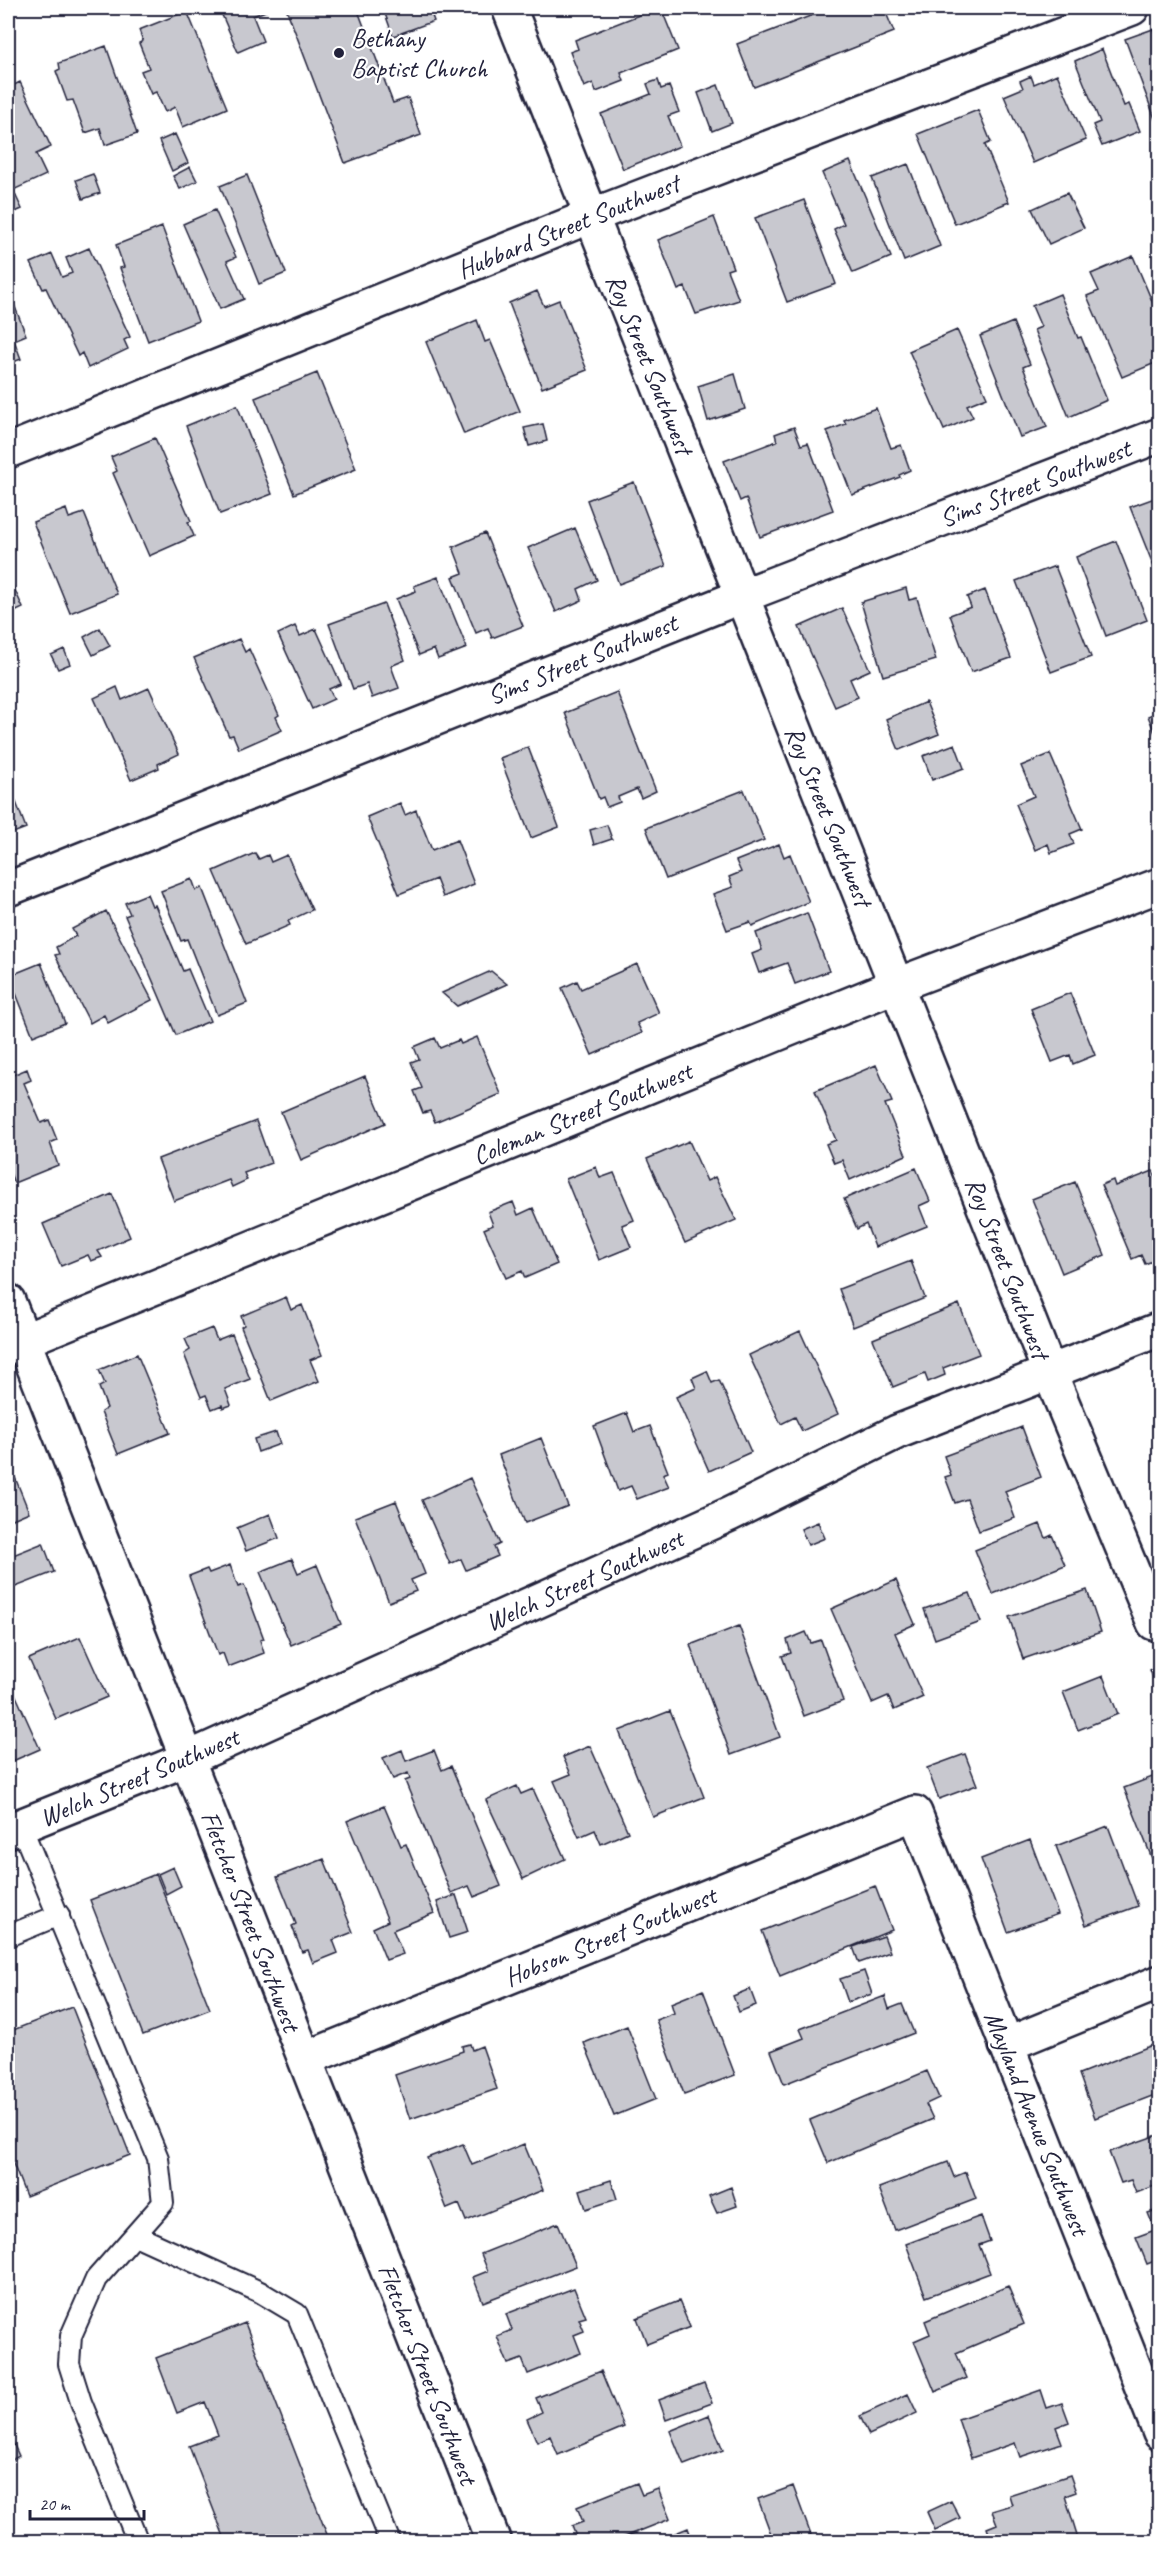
<svg xmlns="http://www.w3.org/2000/svg" width="1167" height="2549" font-family="Caveat,sans-serif">
	<rect width="100%" height="100%" fill="#fff"/>
	<filter id="ink" filterUnits="userSpaceOnUse"><feTurbulence type="fractalNoise" baseFrequency=".0167" numOctaves="2"/><feDisplacementMap in="SourceGraphic" scale="12" xChannelSelector="R" yChannelSelector="G"/><feConvolveMatrix kernelMatrix="1 2 1 2 8 2 1 2 1" color-interpolation-filters="sRGB"/></filter>
	<g filter="url(#ink)">
		<path fill="#c8c8cf" stroke="#22223b" stroke-width="1.5" d="M219,8H273L253,16L263,41L238,52Z
			M286,8H357L393,103L408,98L421,135L345,163Z
			M383,8H429L434,21L393,36Z
			M657,8H661L678,50L621,73L624,81L596,92L593,83L584,87L570,52L578,49L575,40Z
			M831,8H884L894,32L754,87L737,44Z
			M187,11L227,108L183,127L175,107L165,112L156,92L151,94L141,71L149,68L139,43L143,41L139,30Z
			M1153,29L1160,46V123L1157,124L1125,39Z
			M106,46L137,134L105,145L100,128L85,133L73,100L67,101L56,71L60,69L59,63Z
			M1102,49L1124,106L1129,104L1140,131L1102,146L1093,125L1100,122L1075,61Z
			M1057,74L1086,140L1033,163L1004,96L1023,88L1020,81L1031,76L1034,84Z
			M658,80L661,89L669,86L679,112L668,116L680,146L623,169L601,114L651,94L647,84Z
			M20,82L51,147L36,154L46,175L13,190L22,209L8,215V88Z
			M718,85L732,123L712,131L698,93Z
			M978,110L991,142L985,145L1009,202L955,224L918,134Z
			M175,134L188,163L172,171L159,141Z
			M850,161L891,257L853,273L834,229L844,224L822,173Z
			M908,164L940,246L904,261L872,178Z
			M190,167L197,181L180,189L173,176Z
			M93,174L100,193L83,199L76,180Z
			M247,175L286,273L259,284L220,186Z
			M1067,193L1084,228L1049,244L1032,209Z
			M804,200L836,284L787,302L755,218Z
			M215,210L236,257L227,261L244,299L220,309L183,224Z
			M714,217L733,268L727,270L739,300L696,314L685,287L678,290L658,240Z
			M162,227L198,321L148,341L120,268L124,267L116,245Z
			M89,248L130,337L124,340L128,349L88,368L82,353L78,356L46,288L43,289L31,263L52,254L62,277L72,273L66,258Z
			M1133,256L1160,320V361L1122,377L1087,296L1099,291L1091,274Z
			M8,289L26,335L14,340L21,359L8,364Z
			M537,291L544,306L559,300L587,370L542,388L509,303Z
			M1060,294L1078,338L1081,337L1107,400L1069,417L1034,330L1041,327L1032,306Z
			M477,320L485,342L490,340L520,411L464,434L426,342Z
			M1013,322L1030,364L1023,367L1047,427L1020,437L980,336Z
			M957,330L987,397L967,405L973,417L944,430L909,351Z
			M317,373L356,469L294,494L255,398Z
			M735,374L745,409L708,421L698,386Z
			M237,405L272,494L220,514L186,426Z
			M876,408L891,448L901,445L910,470L899,475L900,477L852,495L827,431L846,424L844,420Z
			M543,424L547,441L529,446L524,428Z
			M794,427L801,445L808,443L833,510L760,537L746,498L740,501L724,461L777,441L775,434Z
			M155,438L191,521L188,522L194,536L149,556L113,473L117,471L111,457Z
			M634,482L666,566L619,584L587,500Z
			M1160,496V582L1130,507Z
			M66,509L69,518L84,513L117,594L70,613L33,522Z
			M575,528L597,580L578,589L582,600L556,612L528,548Z
			M485,533L523,626L492,638L488,628L476,633L453,577L463,573L453,547Z
			M1116,541L1147,620L1106,636L1076,557Z
			M1055,566L1091,657L1051,672L1016,581Z
			M8,575L23,608L8,615Z
			M438,577L467,648L438,659L434,649L419,655L396,599L416,591L414,586Z
			M906,588L909,600L917,598L936,660L883,676L861,602Z
			M985,590L1011,658L971,672L950,615L971,607L967,597Z
			M384,604L405,660L391,666L399,688L372,698L367,684L353,689L329,624Z
			M842,608L870,670L850,679L858,697L835,707L799,627Z
			M295,626L300,636L316,629L341,684L329,689L334,699L312,709L278,634Z
			M100,628L110,646L93,655L84,637Z
			M239,639L245,652L249,649L279,715L276,717L282,730L239,749L233,735L229,736L194,658Z
			M64,649L70,664L58,669L51,655Z
			M117,687L122,700L149,688L179,754L158,764L159,768L131,780L94,698Z
			M617,692L656,791L641,798L637,789L618,797L620,802L607,807L603,797L599,799L565,713Z
			M926,702L939,734L899,750L886,719Z
			M1160,711V745L1148,716Z
			M955,744L964,768L932,780L923,756Z
			M528,747L559,827L531,838L500,758Z
			M1050,754L1082,829L1070,834L1074,844L1051,853L1048,844L1035,850L1016,804L1034,796L1021,766Z
			M9,784L26,828L8,835V785Z
			M744,790L764,840L666,879L646,828Z
			M400,803L405,815L416,810L432,850L457,840L474,884L443,897L436,879L399,894L367,817Z
			M607,825L612,839L594,845L590,830Z
			M779,844L784,857L790,854L809,902L752,926L750,922L727,930L713,894L733,887L729,877L741,872L736,861Z
			M255,853L259,859L268,855L271,862L287,855L312,910L288,921L290,925L246,944L214,871Z
			M192,879L196,890L202,888L247,1003L217,1015L187,939L181,941L161,891Z
			M147,894L152,906L155,905L183,971L188,969L210,1021L176,1035L125,916L130,914L125,903Z
			M106,911L152,1000L108,1023L104,1015L90,1023L55,955L59,954L56,947L76,936L72,929Z
			M807,913L829,971L795,984L787,963L759,973L752,954L762,950L756,933Z
			M41,963L65,1023L33,1036L9,976Z
			M637,964L659,1013L637,1023L642,1033L592,1055L562,988L577,981L581,989Z
			M491,971L507,984L457,1006L442,993Z
			M1070,993L1095,1055L1073,1064L1070,1055L1052,1062L1031,1009Z
			M477,1037L501,1094L435,1122L430,1111L423,1113L414,1091L422,1088L411,1062L419,1059L414,1047L435,1038L440,1048L459,1040L461,1044Z
			M876,1065L892,1102L885,1104L906,1155L850,1180L842,1160L834,1163L826,1144L836,1140L815,1091Z
			M27,1069L31,1080L24,1083L41,1123L49,1120L57,1140L50,1143L58,1165L14,1183L8,1168V1077Z
			M365,1076L385,1123L301,1160L281,1112Z
			M256,1121L271,1163L244,1173L247,1180L232,1187L229,1180L174,1201L158,1159Z
			M689,1141L707,1181L715,1177L736,1220L685,1243L647,1159Z
			M596,1167L600,1178L614,1173L634,1220L622,1225L631,1247L599,1260L566,1179Z
			M916,1168L930,1201L919,1206L927,1226L875,1247L866,1224L857,1229L844,1199Z
			M1153,1171L1160,1187V1258L1145,1264L1141,1255L1132,1259L1101,1185L1113,1180L1115,1186Z
			M1075,1182L1105,1255L1062,1273L1032,1199Z
			M112,1194L130,1237L98,1251L102,1257L91,1261L88,1255L61,1266L43,1224Z
			M513,1202L518,1215L533,1208L557,1264L525,1278L522,1271L506,1278L484,1229L493,1225L488,1212Z
			M911,1261L925,1298L853,1327L839,1289Z
			M286,1297L291,1310L302,1305L322,1355L310,1360L319,1381L271,1401L241,1327L244,1325L241,1316Z
			M959,1304L979,1354L943,1368L945,1375L928,1382L925,1374L893,1387L873,1339Z
			M212,1328L217,1340L232,1334L250,1379L225,1389L231,1405L223,1408L222,1405L212,1409L206,1395L201,1397L184,1354L190,1350L185,1339Z
			M800,1331L838,1414L802,1431L795,1417L781,1424L749,1355Z
			M137,1354L170,1433L118,1454L101,1412L107,1408L99,1387L105,1384L99,1370Z
			M707,1371L712,1383L719,1380L751,1452L709,1471L676,1397L696,1388L692,1378Z
			M627,1413L634,1432L650,1426L668,1472L663,1474L669,1487L637,1499L631,1486L618,1491L594,1426Z
			M1022,1427L1041,1477L1005,1491L1015,1518L979,1531L967,1499L955,1503L945,1477L951,1475L944,1456Z
			M276,1432L280,1444L258,1452L254,1439Z
			M541,1438L568,1506L525,1523L499,1455Z
			M8,1460L29,1512L8,1521Z
			M470,1478L500,1544L494,1547L498,1556L466,1570L461,1559L450,1564L422,1500Z
			M396,1501L425,1574L411,1580L416,1591L389,1602L355,1517Z
			M270,1514L279,1538L246,1551L237,1528Z
			M8,1522L13,1537L8,1539Z
			M818,1522L825,1538L808,1545L801,1529Z
			M1040,1524L1046,1538L1052,1535L1065,1565L993,1594L975,1550Z
			M43,1543L54,1572L8,1590V1557Z
			M292,1559L298,1573L317,1565L341,1624L291,1645L260,1572Z
			M230,1565L238,1587L244,1585L264,1639L260,1640L264,1653L228,1667L223,1653L218,1655L189,1576L207,1569L209,1573Z
			M896,1580L915,1624L895,1633L923,1697L894,1710L888,1696L872,1703L831,1609Z
			M1087,1590L1101,1632L1023,1659L1009,1617Z
			M970,1593L981,1622L935,1639L924,1609Z
			M739,1626L780,1737L731,1755L690,1645Z
			M806,1632L811,1643L821,1640L843,1701L804,1716L782,1656L791,1653L787,1640Z
			M80,1637L107,1697L56,1719L29,1659Z
			M1160,1666V1695L1150,1670Z
			M1103,1676L1118,1714L1078,1730L1063,1692Z
			M12,1687L40,1749L8,1763V1689Z
			M670,1711L704,1797L653,1817L619,1731Z
			M590,1746L628,1832L601,1844L595,1830L579,1837L554,1781L571,1774L563,1757Z
			M402,1750L406,1761L434,1750L442,1770L451,1766L501,1886L474,1897L469,1886L451,1893L405,1781L410,1779L408,1773L393,1779L383,1758Z
			M965,1754L977,1785L939,1799L927,1768Z
			M1160,1774V1870L1157,1871L1124,1788Z
			M517,1786L521,1794L533,1789L565,1859L523,1879L486,1800Z
			M384,1806L401,1846L406,1844L434,1913L393,1930L403,1954L386,1960L373,1928L388,1921L347,1821Z
			M1108,1826L1138,1906L1086,1925L1056,1846Z
			M1030,1840L1058,1914L1008,1932L981,1859Z
			M324,1859L353,1932L333,1940L338,1953L313,1963L308,1950L302,1952L292,1926L296,1924L277,1877Z
			M173,1867L181,1886L166,1894L158,1874Z
			M156,1874L210,2009L143,2035L90,1900Z
			M875,1886L892,1930L780,1976L762,1931Z
			M456,1895L468,1932L449,1938L437,1902Z
			M884,1936L890,1952L859,1963L853,1947Z
			M864,1971L872,1994L848,2002L840,1979Z
			M750,1989L756,2005L739,2012L733,1996Z
			M703,1990L735,2075L684,2094L656,2020L674,2013L671,2003Z
			M885,1996L889,2009L902,2004L914,2033L784,2084L771,2051L804,2038L800,2029Z
			M72,2007L130,2155L26,2196L8,2151V2032Z
			M627,2026L656,2099L614,2116L584,2043Z
			M470,2044L472,2050L482,2046L497,2089L410,2119L395,2075L463,2051L462,2046Z
			M1155,2044L1160,2056V2093L1095,2118L1079,2074Z
			M927,2071L939,2098L926,2104L933,2119L828,2163L810,2120Z
			M1160,2134V2184L1136,2193L1131,2180L1121,2183L1109,2152Z
			M463,2144L472,2165L524,2144L543,2190L466,2221L459,2204L447,2209L427,2158Z
			M948,2162L954,2177L966,2172L976,2199L895,2230L879,2188Z
			M611,2180L617,2199L586,2209L580,2190Z
			M731,2187L737,2206L717,2213L709,2196Z
			M1160,2209V2259L1147,2264L1136,2237L1155,2230L1148,2213Z
			M981,2216L990,2241L979,2245L990,2273L926,2297L906,2244Z
			M558,2223L576,2266L483,2302L473,2277L488,2271L481,2254Z
			M1008,2286L1024,2324L956,2353L967,2378L935,2392L914,2341L930,2334L925,2321Z
			M574,2288L586,2317L579,2319L584,2331L574,2335L581,2353L528,2374L522,2359L508,2364L497,2336L512,2330L506,2314Z
			M679,2301L690,2327L647,2344L637,2318Z
			M245,2323L328,2537L316,2542H226L189,2446L218,2435L205,2402L177,2413L156,2358Z
			M601,2371L624,2427L558,2455L550,2436L537,2442L527,2419L542,2412L536,2398Z
			M704,2383L712,2403L666,2420L659,2400Z
			M1041,2390L1047,2408L1062,2403L1069,2422L1056,2427L1062,2443L1020,2457L1015,2443L971,2458L958,2419Z
			M908,2394L917,2413L869,2435L860,2416Z
			M709,2415L723,2450L684,2465L670,2431Z
			M8,2432L19,2456L8,2462Z
			M1070,2475L1076,2492L1065,2496L1078,2538L1068,2542H1020L1018,2536L1004,2541L1002,2536L991,2539L987,2528L997,2524L992,2511L1012,2505L1009,2495Z
			M637,2483L642,2495L658,2489L670,2519L612,2542H578L572,2526L583,2522L577,2507Z
			M793,2486L812,2538L803,2542H774L758,2499Z
			M951,2501L960,2518L935,2530L927,2512Z
			M688,2528L693,2542H653Z"/>
		<g fill="none" stroke-linecap="round" stroke-linejoin="round">
			<g stroke="#22223b" stroke-width="24">
				<path id="lane" d="M21,1826L158,2158L163,2203L96,2279L71,2336L69,2364L81,2402L138,2542
					M8,1936L59,1915
					M135,2235L260,2292L297,2314L390,2542"/>
			</g>
			<g stroke="#22223b" stroke-width="38">
				<path id="street" d="M509,8L1049,1371L1154,1623
					M8,451L591,216L1132,8
					M8,889L742,596L1160,435
					M8,1301L494,2542
					M8,1347L897,985L1160,885
					M8,1831L187,1759L730,1514L897,1432L1160,1329
					M1006,2045L1160,1982
					M305,2059L915,1813L1160,2433"/>
			</g>
			<use href="#lane" stroke="#fff" stroke-width="20"/>
			<use href="#street" stroke="#fff" stroke-width="33"/>
		</g>
	</g>
	<circle fill="#22223b" stroke="#fff" stroke-width="2" cx="339" cy="53" r="6"/>
	<g text-anchor="middle" stroke-width="4.5" stroke-linejoin="round" paint-order="stroke">
		<g font-size="26" fill="#22223b" stroke="#fff" text-anchor="start">
			<text x="351" y="47">Bethany<tspan x="351" dy="30">Baptist Church</tspan></text>
		</g>
		<g font-size="26" fill="#22223b" stroke="#fff">
			<text transform="translate(568 226) rotate(-22)" y="9">Hubbard Street Southwest</text>
			<text transform="translate(650 364) rotate(68)" y="9">Roy Street Southwest</text>
			<text transform="translate(1035 483) rotate(-21)" y="9">Sims Street Southwest</text>
			<text transform="translate(582 659) rotate(-22)" y="9">Sims Street Southwest</text>
			<text transform="translate(829 816) rotate(68)" y="9">Roy Street Southwest</text>
			<text transform="translate(582 1113) rotate(-22)" y="9">Coleman Street Southwest</text>
			<text transform="translate(1008 1268) rotate(69)" y="9">Roy Street Southwest</text>
			<text transform="translate(584 1580) rotate(-24)" y="9">Welch Street Southwest</text>
			<text transform="translate(139 1777) rotate(-23)" y="9">Welch Street Southwest</text>
			<text transform="translate(251 1921) rotate(69)" y="9">Fletcher Street Southwest</text>
			<text transform="translate(610 1936) rotate(-22)" y="9">Hobson Street Southwest</text>
			<text transform="translate(1037 2123) rotate(68)" y="9">Mayland Avenue Southwest</text>
			<text transform="translate(428 2374) rotate(69)" y="9">Fletcher Street Southwest</text>
		</g>
	</g>
	<rect width="1167" height="2549" fill="none" stroke="#fff" stroke-width="30"/>
	<rect x="15" y="15" width="1137" height="2519" fill="none" stroke="#22223b" stroke-width="2" filter="url(#ink)"/>
	<path d="M30 2510v9h114v-9" fill="none" stroke="#22223b" stroke-width="3"/>
	<text x="39" y="2510" font-size="18" fill="#22223b" stroke="#ffffff" stroke-width="4.5" paint-order="stroke">20 m</text>
</svg>
